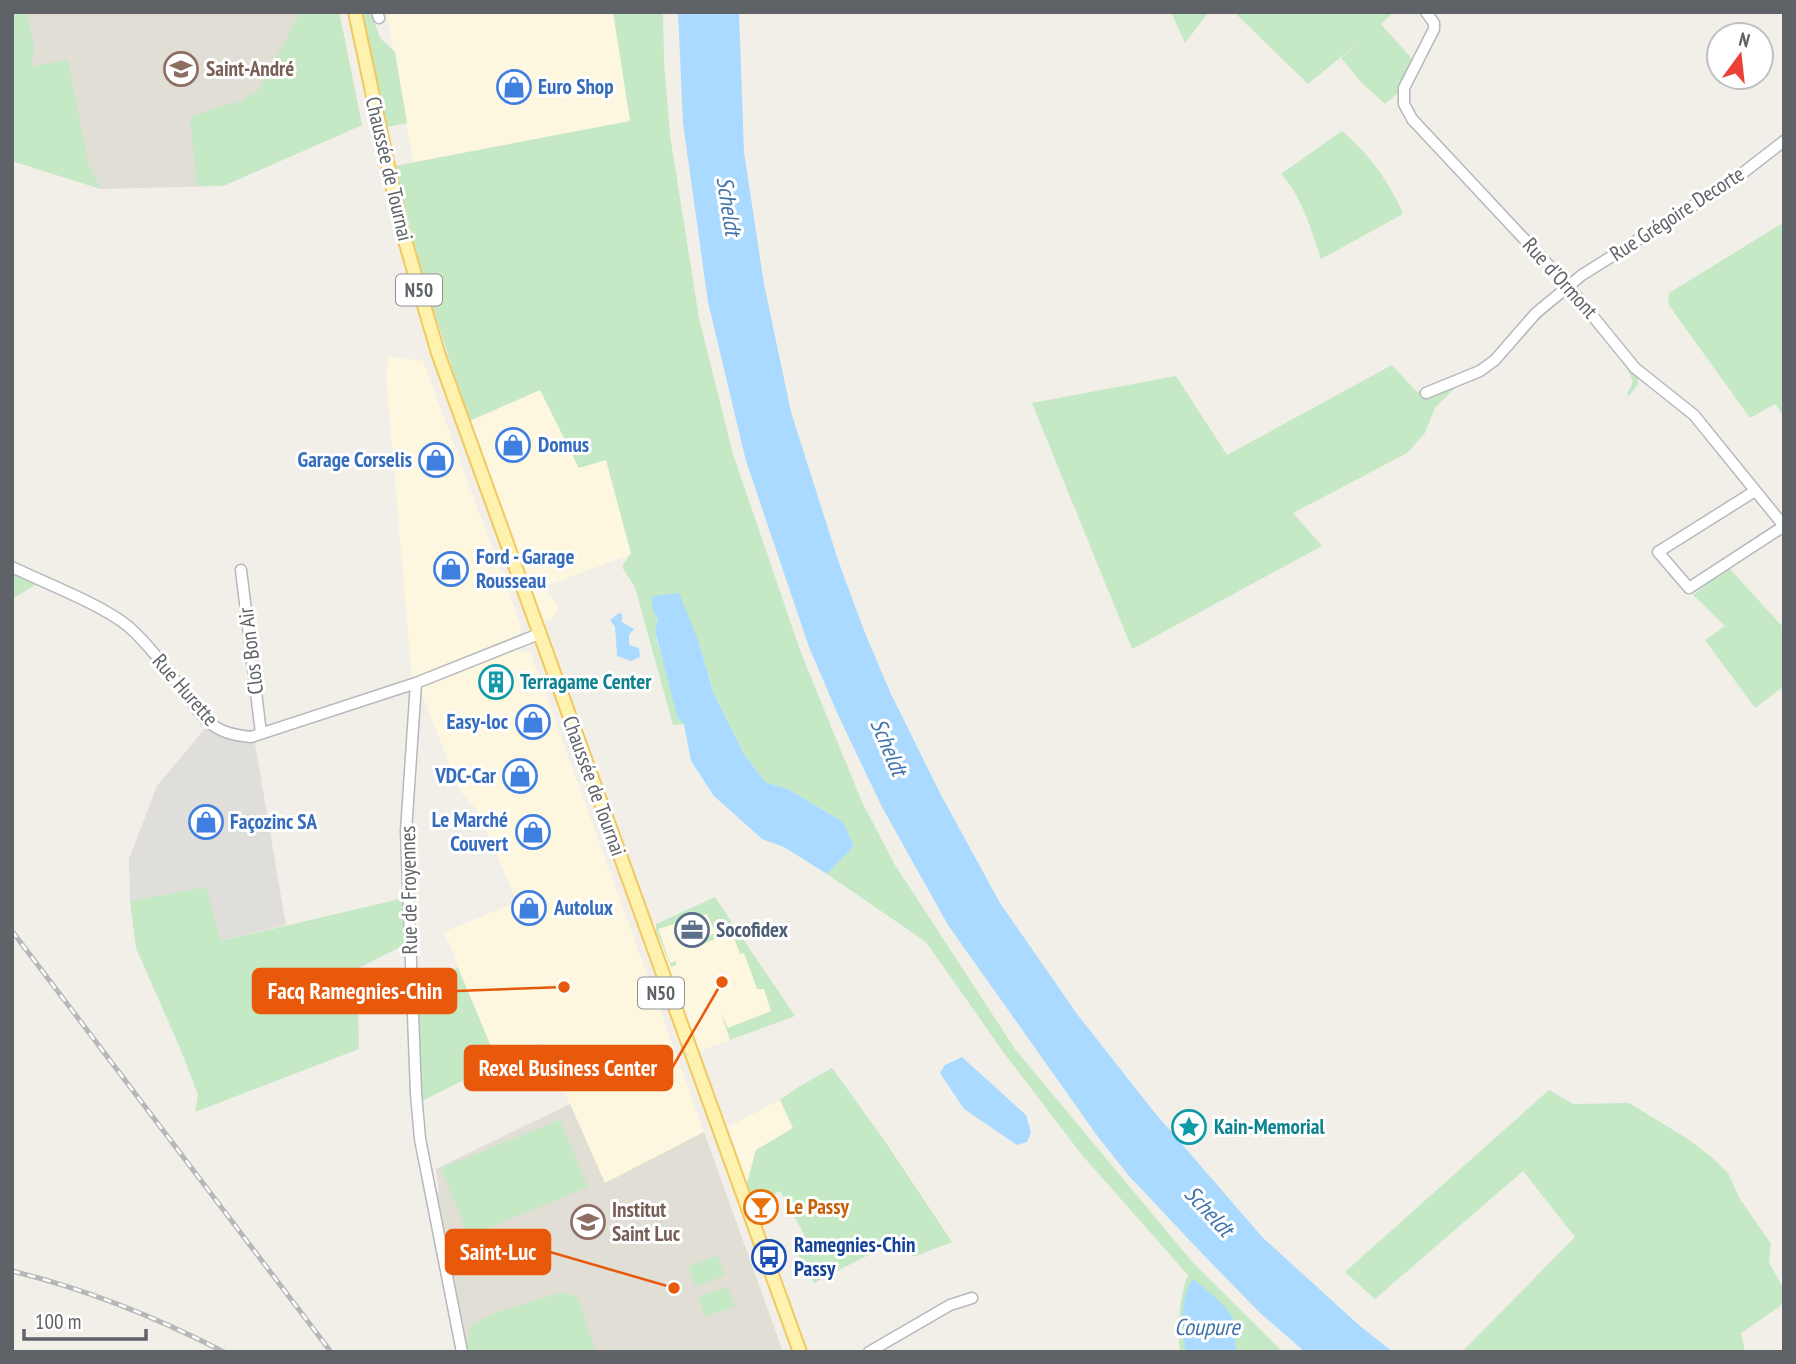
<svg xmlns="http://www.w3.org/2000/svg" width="1796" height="1364" font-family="'PT Sans Narrow',sans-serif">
	<rect width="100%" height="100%" fill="#f1efe8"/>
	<path fill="#fef7e0" d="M387,12H613L631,121L413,162Z
		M389,356L423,361L521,626L518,637L412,681L386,374Z
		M540,390L578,467L606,460L631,554L543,587L558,607L551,620H544L538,615L469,422Z
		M513,648L522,653L530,651L704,1132L605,1183L542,1042L498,1063L444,932L517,902L477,810L460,791L420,689L432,680Z
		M715,897L795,1016L700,1051L654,925Z
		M780,1100L793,1128L756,1150L747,1183L728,1127Z"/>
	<path fill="#e0deda" d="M207,726L254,738L286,925L220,941L206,888L130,901L129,859L157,786Z"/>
	<path fill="#e1ded6" d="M12,12H339L362,125L223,186L101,189L12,161Z
		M570,1104L605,1183L704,1132L783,1352H465L433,1194L439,1191L436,1169Z"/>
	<path fill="#c5e8c5" d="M12,12H26L34,47L32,66L68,60L88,162L101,189L12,161Z
		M301,12H339L362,125L223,186H197L190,117L222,106L240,102L258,90Z
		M362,12H371L380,38L395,52L407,123L387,127Z
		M613,12H663L664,61L670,135L699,318L733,454L801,653L862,802L895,865L1015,1049L1194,1264L1283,1352H1180C1177,1326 1179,1299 1188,1275L1082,1155L1004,1053L926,942L827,874L854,846L843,822L790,790L765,782L744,754L713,692L699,643L658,618L655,631L658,645L684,724L673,725L635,587L622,567L631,553L606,460L579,468L540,390L469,421L418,260L395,166L630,121Z
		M1171,12H1209L1185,43Z
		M1234,12H1394L1381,24L1413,60L1398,93L1385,104L1362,83L1341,58L1364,38L1308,84Z
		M1342,131C1368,153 1390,182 1403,214L1321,259C1311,229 1302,197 1281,174Z
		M1783,223L1784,416L1775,404L1750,418L1668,304L1669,293Z
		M1566,293L1638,376V384L1629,396L1627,394C1630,389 1633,385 1632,379C1627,362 1580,310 1566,296L1523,334L1536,315Z
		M1392,365L1417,392L1450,378L1457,386L1435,408L1425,433L1407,453L1293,513L1322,546L1132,649L1032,403L1176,376L1227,455Z
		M1728,567L1784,628V686L1755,708L1705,640L1725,626L1693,595Z
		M12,572L37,584L12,599Z
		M206,887L221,941L404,898V945L357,969L359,1049L195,1112L198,1095L180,1048L136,948L130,901Z
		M715,897L795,1016L730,1040L721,1013L728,1028L771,1011L764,989H757L744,953L740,954L732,933L693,947L692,943L716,933L707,914L658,929L670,963L676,961V965L671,967L656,930V924Z
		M458,968L498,1063L420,1102L416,982Z
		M832,1068L882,1137L952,1242L913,1257L903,1237L814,1283L792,1244L804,1234L780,1191L753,1206L747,1183L756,1150L793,1128L780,1100L800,1086Z
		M1549,1090L1573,1104L1629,1103L1688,1139L1714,1159L1728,1173L1740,1199L1771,1244L1769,1262L1784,1290V1300L1779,1307L1741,1333L1745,1352H1462L1575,1237L1523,1171L1375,1299L1345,1272Z
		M560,1120L588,1187L469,1236L441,1168Z
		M715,1256L718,1257L725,1275L696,1287L688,1267Z
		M727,1287L736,1306L705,1317L698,1297Z
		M560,1293L573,1295L578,1298L596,1352H469L467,1341L471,1325L497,1312Z"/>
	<path fill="#aadaff" d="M678,12H739L744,152L764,284L791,412L839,563L865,633L891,694L940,793L1000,903L1077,1014L1155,1113L1263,1238L1360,1326L1393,1352H1305L1259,1312L1195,1246L1130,1177L1098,1137L948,925L882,807L839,717L809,647L746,461L708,302L683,123Z
		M679,593L699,643L713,692L744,754L765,782L790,790L843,822L854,846L827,874L784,847L762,839L714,796L691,761L684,724L678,718L655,631L658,619L654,613L651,599L654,596Z
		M619,613L622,614V622L634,629L629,635V645L639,648L640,657L631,661L617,656L615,627L610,620Z
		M962,1057L1026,1115L1031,1132L1027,1142L1017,1145L964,1109L940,1073L945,1065Z
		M1193,1279C1206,1290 1225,1303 1233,1319C1237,1329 1233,1341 1237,1352H1186C1182,1328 1179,1300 1193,1279Z"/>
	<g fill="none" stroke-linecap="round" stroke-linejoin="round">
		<g stroke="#b5b8bc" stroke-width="13">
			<path id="minor" d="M377,12L379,18
				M1426,12L1434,23V29L1404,88V104L1412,119L1569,287L1635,368L1694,415L1784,526L1689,588L1658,552L1755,491
				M1426,393L1480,371L1495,360L1536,313L1582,275L1735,179L1784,141
				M12,567C45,583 103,605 129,627C159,654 180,690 206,720C220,732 232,735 251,737L416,683
				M241,570L261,733
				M462,1352L420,1139L416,1093L406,831L416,683L539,634
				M869,1352L950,1305L972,1298"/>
		</g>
		<g stroke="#f2c960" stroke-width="16">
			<path id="major" d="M355,12L401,227L438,353L800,1352"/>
		</g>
		<use href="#minor" stroke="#fff" stroke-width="10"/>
		<use href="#major" stroke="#fff2af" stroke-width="12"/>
		<g stroke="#b6b7b8" stroke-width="5">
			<path id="rail" d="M12,931L331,1352
				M12,1271C86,1289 156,1317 224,1352"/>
		</g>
		<use href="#rail" stroke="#fff" stroke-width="2.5" stroke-dasharray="8" stroke-linecap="butt"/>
	</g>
	<defs>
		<g id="school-ring" transform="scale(1.75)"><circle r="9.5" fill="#fff" stroke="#8d6e63" stroke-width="1.5"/><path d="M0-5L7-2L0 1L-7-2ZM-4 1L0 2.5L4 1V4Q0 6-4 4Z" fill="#8d6e63"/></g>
		<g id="shop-ring" transform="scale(1.75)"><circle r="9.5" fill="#fff" stroke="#3f7fe0" stroke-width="1.5"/><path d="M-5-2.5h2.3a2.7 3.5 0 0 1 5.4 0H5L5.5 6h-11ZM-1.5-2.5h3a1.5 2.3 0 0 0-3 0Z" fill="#3f7fe0"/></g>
		<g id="building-ring" transform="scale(1.75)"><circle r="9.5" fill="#fff" stroke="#0f9aa8" stroke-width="1.5"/><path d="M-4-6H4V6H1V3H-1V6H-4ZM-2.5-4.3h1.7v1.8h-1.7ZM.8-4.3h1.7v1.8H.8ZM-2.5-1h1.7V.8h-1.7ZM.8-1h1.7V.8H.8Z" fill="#0f9aa8"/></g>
		<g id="office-ring" transform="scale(1.75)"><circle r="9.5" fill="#fff" stroke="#5c6f8a" stroke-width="1.5"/><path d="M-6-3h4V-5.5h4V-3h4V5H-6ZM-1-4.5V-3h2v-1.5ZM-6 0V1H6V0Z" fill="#5c6f8a"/></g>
		<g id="sight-ring" transform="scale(1.75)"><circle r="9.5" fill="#fff" stroke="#0f9aa8" stroke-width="1.5"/><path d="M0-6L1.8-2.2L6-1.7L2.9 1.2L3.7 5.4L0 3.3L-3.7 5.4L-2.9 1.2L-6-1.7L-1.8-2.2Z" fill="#0f9aa8"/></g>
		<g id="bar-ring" transform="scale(1.75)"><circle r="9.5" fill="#fff" stroke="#e8710a" stroke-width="1.5"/><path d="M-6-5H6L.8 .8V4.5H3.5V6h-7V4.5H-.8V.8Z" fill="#e8710a"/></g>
		<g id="bus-ring" transform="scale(1.75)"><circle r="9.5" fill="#fff" stroke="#1a4fb4" stroke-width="1.5"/><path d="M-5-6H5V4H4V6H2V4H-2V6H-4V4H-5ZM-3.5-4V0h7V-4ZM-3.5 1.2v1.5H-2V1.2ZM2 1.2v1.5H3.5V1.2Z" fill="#1a4fb4"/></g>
	</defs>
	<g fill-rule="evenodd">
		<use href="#school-ring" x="181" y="69"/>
		<use href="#shop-ring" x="514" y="87"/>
		<use href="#shop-ring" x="513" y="445"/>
		<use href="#shop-ring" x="436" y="460"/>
		<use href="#shop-ring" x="451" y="569"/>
		<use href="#building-ring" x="496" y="682"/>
		<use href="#shop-ring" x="533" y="722"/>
		<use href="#shop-ring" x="520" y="776"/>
		<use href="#shop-ring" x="206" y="822"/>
		<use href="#shop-ring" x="533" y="832"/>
		<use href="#shop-ring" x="529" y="908"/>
		<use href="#office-ring" x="692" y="930"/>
		<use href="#sight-ring" x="1189" y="1127"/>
		<use href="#bar-ring" x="761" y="1207"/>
		<use href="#school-ring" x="588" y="1222"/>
		<use href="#bus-ring" x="769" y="1257"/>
	</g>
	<g text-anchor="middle" stroke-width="6" stroke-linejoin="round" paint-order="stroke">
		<g fill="#fff" stroke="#8f9295" stroke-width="2">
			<rect x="396" y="274.5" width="46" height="31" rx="5"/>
			<rect x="638" y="977.5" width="46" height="31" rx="5"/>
		</g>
		<g font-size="19" font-weight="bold" fill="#5f6368">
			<text x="419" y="297">N50</text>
			<text x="661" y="1000">N50</text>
		</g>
		<g font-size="21" font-weight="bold" fill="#785e54" stroke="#fff" text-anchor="start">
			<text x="206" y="76">Saint-André</text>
			<text x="612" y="1217">Institut<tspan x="612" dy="24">Saint Luc</tspan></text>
		</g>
		<g font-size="21" font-weight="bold" fill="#366cbe" stroke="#fff" text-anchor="start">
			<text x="538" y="94">Euro Shop</text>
			<text x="538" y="452">Domus</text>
			<text x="412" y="467" text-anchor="end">Garage Corselis</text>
			<text x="476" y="564">Ford - Garage<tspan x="476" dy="24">Rousseau</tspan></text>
			<text x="508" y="729" text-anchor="end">Easy-loc</text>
			<text x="496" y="783" text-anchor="end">VDC-Car</text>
			<text x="508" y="827" text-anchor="end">Le Marché<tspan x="508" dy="24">Couvert</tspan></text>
			<text x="230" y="829">Façozinc SA</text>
			<text x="554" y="915">Autolux</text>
		</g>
		<g font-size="21" fill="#5f6368" stroke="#fff">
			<text transform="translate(389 169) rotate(77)" y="7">Chaussée de Tournai</text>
			<text transform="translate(1677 214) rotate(-33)" y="7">Rue Grégoire Decorte</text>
			<text transform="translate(1560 278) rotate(48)" y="7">Rue d'Ormont</text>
			<text transform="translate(251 651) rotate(-97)" y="7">Clos Bon Air</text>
			<text transform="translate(185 690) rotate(49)" y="7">Rue Hurette</text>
			<text transform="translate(594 786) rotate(70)" y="7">Chaussée de Tournai</text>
			<text transform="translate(409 890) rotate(-91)" y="7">Rue de Froyennes</text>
		</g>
		<g font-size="21" font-weight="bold" fill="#0d838f" stroke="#fff" text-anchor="start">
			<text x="520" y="689">Terragame Center</text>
			<text x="1214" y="1134">Kain-Memorial</text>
		</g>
		<g font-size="21" font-weight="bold" fill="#4e5e75" stroke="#fff" text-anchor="start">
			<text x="716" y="937">Socofidex</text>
		</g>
		<g font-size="21" font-weight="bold" fill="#c56008" stroke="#fff" text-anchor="start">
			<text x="786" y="1214">Le Passy</text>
		</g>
		<g font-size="21" font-weight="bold" fill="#164399" stroke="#fff" text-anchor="start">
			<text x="794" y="1252">Ramegnies-Chin<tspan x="794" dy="24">Passy</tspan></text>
		</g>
		<g font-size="23" font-style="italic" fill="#4174aa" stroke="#fff">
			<text transform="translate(729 206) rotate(81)" y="8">Scheldt</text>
			<text transform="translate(889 747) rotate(67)" y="8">Scheldt</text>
			<text transform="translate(1209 1211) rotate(47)" y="8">Scheldt</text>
			<text x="1207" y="1335">Coupure</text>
		</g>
	</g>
	<path fill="none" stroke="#e8590c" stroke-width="2.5" d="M564 987L456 991M722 982L672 1068M674 1288L550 1252"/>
	<g fill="#e8590c" stroke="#fff" stroke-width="2.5">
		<circle cx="564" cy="987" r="7"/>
		<circle cx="722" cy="982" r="7"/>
		<circle cx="674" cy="1288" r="7"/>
	</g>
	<g fill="#e8590c" stroke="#e8590c" stroke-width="2.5">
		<rect x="253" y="969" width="203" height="44" rx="7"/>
		<rect x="465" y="1046" width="207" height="44" rx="7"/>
		<rect x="446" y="1230" width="104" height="44" rx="7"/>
	</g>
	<g font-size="23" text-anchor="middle" font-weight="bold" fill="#fff">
		<text x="355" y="999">Facq Ramegnies-Chin</text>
		<text x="568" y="1076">Rexel Business Center</text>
		<text x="498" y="1260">Saint-Luc</text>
	</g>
	<rect width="1796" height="1364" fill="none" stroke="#5f6368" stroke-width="28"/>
	<g transform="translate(1740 56) rotate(15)"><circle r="33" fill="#ffffff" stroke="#bfc1c3" stroke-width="2"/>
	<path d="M0-5L12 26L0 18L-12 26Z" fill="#ea4335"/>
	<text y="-10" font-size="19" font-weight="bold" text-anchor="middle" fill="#5f6368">N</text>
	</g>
	<path d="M24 1329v10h122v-10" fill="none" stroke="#5f6368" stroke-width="3.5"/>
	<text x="35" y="1329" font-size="21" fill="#5f6368" stroke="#ffffff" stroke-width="5" paint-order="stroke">100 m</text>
</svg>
